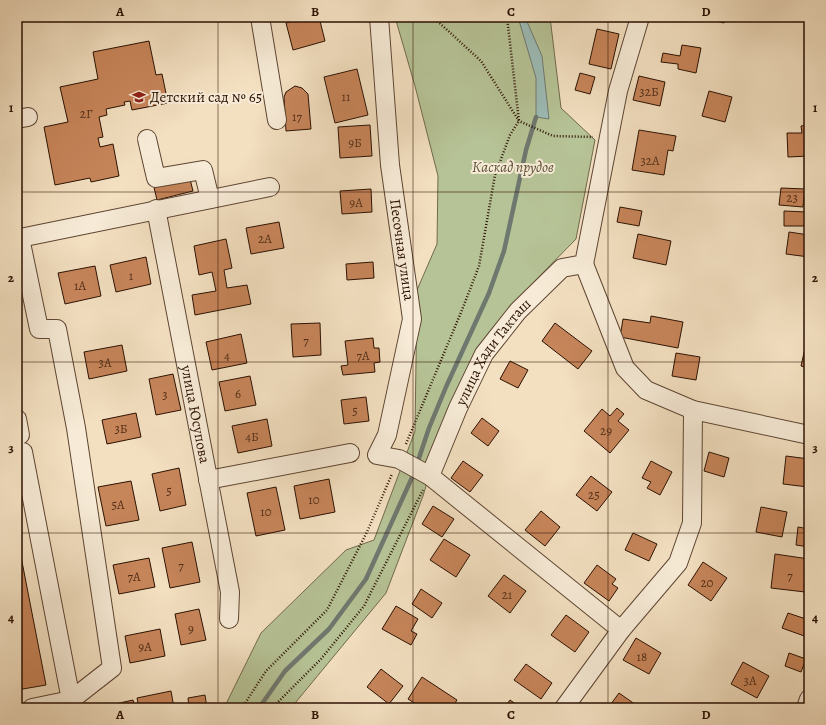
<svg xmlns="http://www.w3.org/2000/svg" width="826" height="725" font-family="Alegreya,serif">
	<rect width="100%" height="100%" fill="#f3e0c1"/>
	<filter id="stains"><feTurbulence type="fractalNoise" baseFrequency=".005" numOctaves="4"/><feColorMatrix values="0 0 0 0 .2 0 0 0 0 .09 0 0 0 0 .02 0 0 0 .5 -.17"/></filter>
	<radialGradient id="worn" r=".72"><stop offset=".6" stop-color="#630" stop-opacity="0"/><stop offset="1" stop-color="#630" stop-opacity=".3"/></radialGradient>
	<path fill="#b6c396" stroke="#706a4c" d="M395,17H550L561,108L595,140L576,239L531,285L475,351L441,436L423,496L386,593L291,708H224L261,633L346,550L374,540L415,431L417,290L437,244L438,176L415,86Z"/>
	<path fill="#9cbcb7" stroke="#6f786f" d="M518,17H525L542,56L549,119L536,117V78Z"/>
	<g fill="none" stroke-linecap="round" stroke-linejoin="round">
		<path stroke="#6f786f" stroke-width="4.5" d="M417,464L429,428L446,387L489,293L504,251L526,150L536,117
			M259,708L285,671L329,629L366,579L415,471"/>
	</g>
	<path fill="#c7855a" stroke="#2b1102" d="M307,17H319L325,41L293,50L286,23Z
		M701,17H725L724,23Z
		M597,29L619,34L611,69L589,64Z
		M149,41L156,75L162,74L168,103L132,110L130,101L124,102L125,105L106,109L107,115L99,117L103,137L98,138L100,147L113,144L119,176L91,182L90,178L55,185L44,127L68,122L60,87L98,79L93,52Z
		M682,45L701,48L696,73L678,69V64L661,62L663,53L680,56Z
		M357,69L368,115L335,123L324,77Z
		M580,73L595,77L590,94L575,90Z
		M639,76L665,82L660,106L633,100Z
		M295,86L302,88L308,94L311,129L286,131L284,97L286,92Z
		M709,91L732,97L725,122L702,116Z
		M370,125L372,156L340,158L338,127Z
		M808,125L809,156L788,157L787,133H802L801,126Z
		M639,130L676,136L673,151L668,150L664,175L632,170Z
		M189,175L193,191L157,200L153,183Z
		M781,188L805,189L803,207L779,205Z
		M371,189L372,212L342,214L340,191Z
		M620,207L642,211L639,226L617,222Z
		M784,211L806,212L805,226H784Z
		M279,222L284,248L251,254L246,228Z
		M789,232L809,235V257L786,254Z
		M638,234L671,241L666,265L633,258Z
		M226,239L232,268L224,270L227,288L247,285L251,304L195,315L192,295L216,291L212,272L199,275L194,246Z
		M146,257L151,284L116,292L110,265Z
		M373,262L374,278L347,280L346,264Z
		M95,266L101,296L65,304L58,273Z
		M651,316L683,322L678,348L620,337L623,319L650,323Z
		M320,323L321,355L293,357L291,324Z
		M555,323L592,351L578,369L542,341Z
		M241,334L247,363L212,370L206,342Z
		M373,338L374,348H379L380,362L374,363L375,372L343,375L341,366L348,365L345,341Z
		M806,344H809V368L801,366Z
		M122,345L127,371L89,379L84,352Z
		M676,353L700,357L696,380L672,376Z
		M510,361L528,370L518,388L500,379Z
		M173,374L181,410L156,415L149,379Z
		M250,376L256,405L225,411L219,382Z
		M366,397L369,421L344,424L341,400Z
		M617,408L624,414L618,421L629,430L610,453L584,431L602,409L610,416Z
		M136,413L141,437L107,444L102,420Z
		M482,418L499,431L488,446L471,433Z
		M267,419L272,446L238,453L232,426Z
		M709,452L729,458L724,477L704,471Z
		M786,456L809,459L808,487L783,484Z
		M463,461L483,475L470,492L451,478Z
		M651,461L672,472L660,495L647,488L651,482L642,478Z
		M179,468L186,505L160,511L152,474Z
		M591,476L612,492L597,511L576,495Z
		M329,479L335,512L300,519L294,486Z
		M131,481L139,520L106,526L98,487Z
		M276,487L285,530L256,536L247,493Z
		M433,506L454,519L442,537L422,524Z
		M761,507L787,512L782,537L756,532Z
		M541,511L560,527L545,546L525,530Z
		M798,527L809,529V547L796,545Z
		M633,533L657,544L649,561L625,550Z
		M17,536L46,685L17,690Z
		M444,539L470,555L456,577L430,560Z
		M192,542L200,582L170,588L162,548Z
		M775,554L809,559L805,592L771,588Z
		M149,558L155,587L119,594L113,565Z
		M703,562L727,578L711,601L688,585Z
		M597,565L616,579L612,584L618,588L609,601L584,583Z
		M504,575L526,591L510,613L488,596Z
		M421,589L442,603L432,618L412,604Z
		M396,606L418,619L411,631L417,634L411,645L382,629Z
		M199,609L206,640L181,645L175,614Z
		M788,613L809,620L807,637L782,628Z
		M566,615L589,632L575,652L551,635Z
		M160,629L165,656L130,663L125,636Z
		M636,638L661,653L649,674L623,660Z
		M789,653L806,659L801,672L785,666Z
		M743,662L769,676L757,698L731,684Z
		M526,664L552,683L541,699L514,680Z
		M381,669L403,686L389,704L367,687Z
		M422,677L457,700L452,708H422L408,699Z
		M171,691L174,708H139L137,698Z
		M619,693L639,707L638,708H608Z
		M205,695L207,708H189L188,698Z
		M133,700L135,708H97Z
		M510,700L520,707V708H504Z"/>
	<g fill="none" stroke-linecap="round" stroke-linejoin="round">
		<g stroke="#5d4532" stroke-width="20">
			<g id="minor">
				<path d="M260,17L277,120"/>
				<path id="s1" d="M379,17L390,165L412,319L387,435L377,455L399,459L430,476"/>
				<path d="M17,119L28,117"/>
				<path d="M147,139L156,178L203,170L210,199"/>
				<path id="s2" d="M156,209L230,592L229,619"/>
				<path d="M584,264L625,368L646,390L693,410L809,435"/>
				<path d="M17,419L20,435L17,436"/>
				<path d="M23,452L71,700"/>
				<path d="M208,480L350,453"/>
				<path d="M621,630L678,563L692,523L693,410"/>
				<path d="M32,708L71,700L112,668L76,428L57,329H39L20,238L270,187"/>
				<path id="s3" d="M564,708L621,630L430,476L458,408L484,354L518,311L562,268L584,264L618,91L640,17"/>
				<path d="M806,708L809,699"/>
			</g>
		</g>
		<path stroke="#2b1102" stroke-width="2.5" stroke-dasharray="1 2" stroke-linecap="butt" d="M433,17L481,61L519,121L553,136L593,137
			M406,444L462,310L479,266L495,175L510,135L519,121L507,17
			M242,708L266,671L327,610L367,532L392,474
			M272,708L321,659L364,606L423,490"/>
		<use href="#minor" stroke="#f7ebd7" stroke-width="18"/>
	</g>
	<path fill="none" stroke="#2b1102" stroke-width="1" stroke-opacity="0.55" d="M218,17V708M413,17V708M608,17V708M17,192H809M17,362H809M17,533H809"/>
	<defs>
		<g id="school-bare" transform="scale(1.08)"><path d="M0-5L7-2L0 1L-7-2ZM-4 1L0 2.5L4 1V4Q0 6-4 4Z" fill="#8f2418" stroke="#f7ebd7" stroke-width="2.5" paint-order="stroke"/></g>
	</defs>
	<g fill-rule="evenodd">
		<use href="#school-bare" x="139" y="97"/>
	</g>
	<g text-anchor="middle" stroke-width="4" stroke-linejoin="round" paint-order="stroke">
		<g font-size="13" fill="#522e18">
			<text x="649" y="96">32Б</text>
			<text x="346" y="101">11</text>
			<text x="86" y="118">2Г</text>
			<text x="297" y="121">17</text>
			<text x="355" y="147">9Б</text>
			<text x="650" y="165">32А</text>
			<text x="792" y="202">23</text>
			<text x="356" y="207">9А</text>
			<text x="265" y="243">2А</text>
			<text x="131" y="280">1</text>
			<text x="80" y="290">1А</text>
			<text x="306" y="345">7</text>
			<text x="227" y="360">4</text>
			<text x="363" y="360">7А</text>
			<text x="105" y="367">3А</text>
			<text x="238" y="398">6</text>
			<text x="165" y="399">3</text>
			<text x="355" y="415">5</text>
			<text x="121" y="433">3Б</text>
			<text x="606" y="435">29</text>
			<text x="252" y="441">4Б</text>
			<text x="169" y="495">5</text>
			<text x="594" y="499">25</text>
			<text x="314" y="504">10</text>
			<text x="118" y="509">5А</text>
			<text x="266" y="516">10</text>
			<text x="181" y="570">7</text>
			<text x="790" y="580">7</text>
			<text x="134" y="581">7А</text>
			<text x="707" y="587">20</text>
			<text x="507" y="599">21</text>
			<text x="191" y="633">9</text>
			<text x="145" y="651">9А</text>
			<text x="642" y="661">18</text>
			<text x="750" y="685">3А</text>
		</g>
		<g font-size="15" fill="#2b1102" stroke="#f7ebd7" text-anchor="start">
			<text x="150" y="102">Детский сад № 65</text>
		</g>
		<g font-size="15" font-style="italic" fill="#5c4f36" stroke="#f7ebd7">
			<text x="513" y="172">Каскад прудов</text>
		</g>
		<g font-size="15" fill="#2b1102" stroke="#f7ebd7">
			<text dy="5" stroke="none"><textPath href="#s1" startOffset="234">Песочная улица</textPath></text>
			<text dy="5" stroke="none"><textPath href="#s3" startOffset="482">улица Хади Такташ</textPath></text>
			<text dy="5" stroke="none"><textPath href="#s2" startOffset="209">улица Юсупова</textPath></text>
		</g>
	</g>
	<rect width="826" height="725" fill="none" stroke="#f3e0c1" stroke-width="44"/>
	<rect x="22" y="22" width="782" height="681" fill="none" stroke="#2b1102" stroke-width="1.5"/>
	<g font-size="13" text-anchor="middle" font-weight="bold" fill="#2b1102">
		<text x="120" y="16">A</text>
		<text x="315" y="16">B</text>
		<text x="511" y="16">C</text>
		<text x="706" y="16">D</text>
		<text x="11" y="112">1</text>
		<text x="815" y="112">1</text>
		<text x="11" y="282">2</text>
		<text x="815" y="282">2</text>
		<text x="11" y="452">3</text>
		<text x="815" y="452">3</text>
		<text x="11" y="622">4</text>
		<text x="815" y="622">4</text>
		<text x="120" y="719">A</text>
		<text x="315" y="719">B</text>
		<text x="511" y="719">C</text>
		<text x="706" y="719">D</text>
	</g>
	<rect width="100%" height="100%" filter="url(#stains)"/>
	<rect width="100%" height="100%" fill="url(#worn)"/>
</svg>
